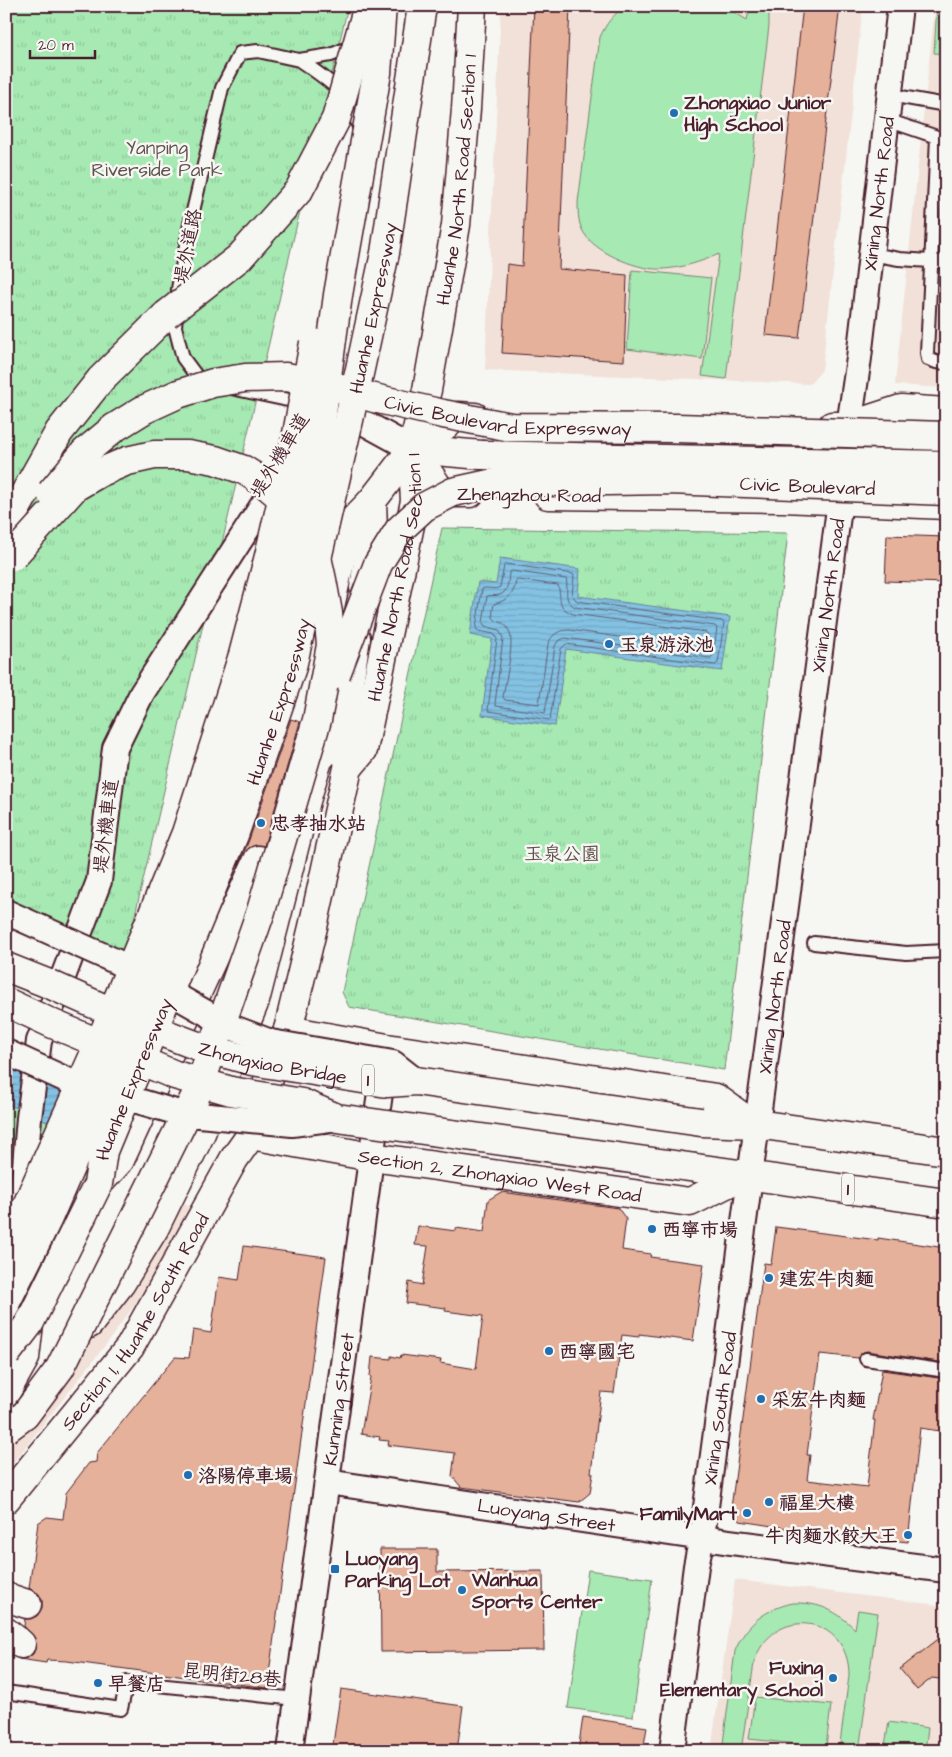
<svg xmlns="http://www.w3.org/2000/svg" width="952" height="1757" font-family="'Architects Daughter','LXGW WenKai TC',sans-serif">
	<defs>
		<pattern id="park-tufts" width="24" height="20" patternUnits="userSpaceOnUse" patternTransform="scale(1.25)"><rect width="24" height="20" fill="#a6e9b3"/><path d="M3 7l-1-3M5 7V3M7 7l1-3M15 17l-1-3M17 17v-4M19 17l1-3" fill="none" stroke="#90c79a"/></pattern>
		<pattern id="water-rules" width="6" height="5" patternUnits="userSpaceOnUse" patternTransform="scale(1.25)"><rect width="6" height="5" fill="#83c2e3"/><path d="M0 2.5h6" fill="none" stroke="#73a6c3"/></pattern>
	</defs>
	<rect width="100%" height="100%" fill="#f6f6f2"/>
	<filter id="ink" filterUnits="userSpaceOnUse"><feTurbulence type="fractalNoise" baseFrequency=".02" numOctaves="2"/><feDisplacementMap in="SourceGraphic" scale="10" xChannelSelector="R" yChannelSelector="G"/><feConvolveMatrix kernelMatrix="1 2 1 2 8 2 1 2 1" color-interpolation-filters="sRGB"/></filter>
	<g filter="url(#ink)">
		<path fill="#f1e1d8" d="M501,6H863L822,370L810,384L485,370Z
			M935,6H946V388L895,385Z
			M178,1200L192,1208L141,1296L107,1343L6,1472V1447L94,1334Z
			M735,1580L946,1606V1751H711Z"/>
		<path fill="#a6e9b3" stroke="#78846f" d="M626,6H724L747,20L750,6H769V26L726,379L702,376L719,254C701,262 682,268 663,269C640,271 599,254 586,236C578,226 578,214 578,202L600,37C606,24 613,14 626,6Z
			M937,6H946V54L934,53Z
			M632,270L711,278L702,359L627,349Z
			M588,1570L652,1579L633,1717L568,1708Z
			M793,1603C819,1602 837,1611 855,1629L858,1610L878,1613L859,1751H839L849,1676C850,1614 771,1604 754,1663L741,1751H722L735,1651C746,1624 765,1609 793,1603Z
			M755,1697L831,1705L826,1747L749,1739Z
			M889,1722L928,1728L925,1751H884Z"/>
		<path fill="url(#park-tufts)" stroke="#78846f" d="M6,6H348L126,953L6,902Z
			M442,528L788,533L724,1070L349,1007L342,992Z
			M6,1103L58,1127L6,1214Z"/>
		<path fill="url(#water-rules)" stroke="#6c8199" d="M500,558L580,569L578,596L730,617L722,671L566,649L555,726L482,715L492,639L470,635L478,582L496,584Z
			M6,1068L80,1089L58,1127L6,1103Z"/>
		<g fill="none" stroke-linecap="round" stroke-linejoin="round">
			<path stroke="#616075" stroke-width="1" d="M506,564L573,574L574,576L572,595L577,601L722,621L724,623L718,663L715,665L566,644L561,649L550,720L489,711L488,709L497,639L494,634L478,631L476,628L482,589C487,586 494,591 500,587L504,566Z
				M512,571L566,579C569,590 562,600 575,607L715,626L717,628L713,656L710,658L565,638L558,641L555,646L545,713L496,706L495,704L503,638L499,630L485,626L483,623L487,596C491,595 495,596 500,595C509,591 508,581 509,573Z
				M518,580L558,585C562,599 556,607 573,614L706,632L708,635L706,648L704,649L570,630C559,630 552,634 548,644L539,704L505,700L503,697C505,683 514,646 510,634C504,613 488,631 494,604C507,600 514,596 516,581Z"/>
		</g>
		<path fill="#e6b19a" stroke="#4a1f2b" d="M534,6H570L559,269L627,275L624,361L502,353L507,264L522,266Z
			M803,6H840L799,338L765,335Z
			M887,535L946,537V583L885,581Z
			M291,719L300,722L264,846L256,845L249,848L238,866L249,840Z
			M501,1192L618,1208L626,1219L622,1250L651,1254L650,1257L704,1264L693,1341L639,1334V1337L622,1335L614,1393L601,1392L591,1473H593L590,1493L579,1502L461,1487L452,1476L455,1453L388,1445L389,1441L379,1440L380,1437L361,1434L371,1377L370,1376L372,1357L391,1359V1356L400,1358L401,1355L441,1360L440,1363L476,1369L483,1316L445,1311L446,1308L406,1303L409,1282L422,1285L428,1246L415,1245L418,1226L456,1231V1228L484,1232L488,1200Z
			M776,1227L878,1240V1238L946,1248V1363L867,1351L863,1352L858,1358L820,1354L807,1455H810L807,1480L867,1487L875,1420H873L882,1370L946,1379V1432L920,1428L908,1542L853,1536V1538L805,1532V1531L740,1521L731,1508L764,1263L771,1264Z
			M244,1246L326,1257L267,1688L67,1661L47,1660L46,1663L19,1659L27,1658L33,1654L36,1647L35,1638L24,1626L25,1619H31L37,1616L42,1608V1600L39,1594L29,1588L38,1523L47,1517L63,1519L66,1493L89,1463L96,1462L97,1453L175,1357L189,1358L193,1330L211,1333L219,1277L239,1280Z
			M380,1549H437V1572L543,1571L544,1650L381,1652Z
			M946,1633V1680L932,1678L917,1690L900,1669Z
			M341,1689L463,1706L457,1751H332Z
			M583,1717L647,1727L643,1751H578Z"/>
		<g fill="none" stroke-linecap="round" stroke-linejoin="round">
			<g stroke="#4a1f2b" stroke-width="16">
				<path id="service" d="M299,60C330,81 349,92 360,130
					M890,95L946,105
					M887,120L937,137L946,138
					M937,137L927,353L928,359L936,362L946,363
					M871,254L899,259L946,262
					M206,383L200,381L183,358L175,327L178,289L190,224L222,88L240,53L258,51L299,60L331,55L355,45
					M231,388L283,399L307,403
					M814,943L906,953L946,951
					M866,1359L946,1371
					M6,1692L121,1709L127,1682L297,1699"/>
			</g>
			<g stroke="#4a1f2b" stroke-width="28">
				<g id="minor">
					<path d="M335,408L341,410L412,449"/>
					<path d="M21,1212L29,1118L39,1041L99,881L115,748L142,693L282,475"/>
					<path id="s1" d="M327,1482L730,1542L946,1570"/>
					<path id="s2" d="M290,1751L384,1064"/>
					<path id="s3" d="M672,1751L696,1566L702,1537L840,501L849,426L859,358L900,6"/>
				</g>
			</g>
			<g stroke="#4a1f2b" stroke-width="31">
				<g id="tertiary">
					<path d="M832,426H849L901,409L946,412"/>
					<path d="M412,449L442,493H470"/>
					<path d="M548,495L783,498L946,505"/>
					<path d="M364,588L373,530L372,501L412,449L458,416L475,417"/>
					<path d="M346,756L341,733L356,638"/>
					<path d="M288,1030L387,1048L716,1098L752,1124"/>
					<path id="s4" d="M251,1135L372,1157L690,1202L744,1175"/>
					<path id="s5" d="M6,1499L130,1347L234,1159L251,1135L266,1086L288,1030L313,927L348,768L363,750L415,501L412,449L427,390L456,225L466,109L472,6"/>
				</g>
			</g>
			<g stroke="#4a1f2b" stroke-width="31">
				<path id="primary" d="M6,967L49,984
					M701,1122L757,1124L946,1151
					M696,1168L946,1203"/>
			</g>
			<g stroke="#4a1f2b" stroke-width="31">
				<path id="trunk" d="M412,449L482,455
					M6,527L59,432L101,379L166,315
					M328,616L348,526L372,501
					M98,1184L120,1160L258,860
					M89,1324L121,1283L154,1229L201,1133L255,1001L306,801L318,760L341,733
					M6,1392L25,1358L29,1324
					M6,1597L27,1604
					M6,1632L21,1644"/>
			</g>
			<use href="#service" stroke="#f6f6f2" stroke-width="12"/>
			<use href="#minor" stroke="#f6f6f2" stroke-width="24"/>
			<use href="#tertiary" stroke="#f6f6f2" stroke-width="28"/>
			<use href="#primary" stroke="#f6f6f2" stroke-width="28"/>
			<use href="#trunk" stroke="#f6f6f2" stroke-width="28"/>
			<g stroke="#4a1f2b" stroke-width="28" stroke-linecap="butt">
				<path id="minor-bridge" d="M6,912L115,961L231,1027L271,1042L393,1063L416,1081
					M6,1052L69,1081L179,1113L292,1124L337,1118"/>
			</g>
			<g stroke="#4a1f2b" stroke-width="31" stroke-linecap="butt">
				<g id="primary-bridge">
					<path id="s6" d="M49,984L132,1021L195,1045L252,1061L387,1083L416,1081L701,1122"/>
					<path d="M6,1002L53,1024L175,1075L231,1091L302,1103L337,1118L696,1168"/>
				</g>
			</g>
			<g stroke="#4a1f2b" stroke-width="31" stroke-linecap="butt">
				<g id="trunk-bridge">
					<path d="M166,315L240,257L299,190L336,119L368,6"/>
					<path d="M482,455L946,465"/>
					<path id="s7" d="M51,493L85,452L114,428L143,410L178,394L213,383L245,378L286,377L327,384L374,398L443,414L511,427L677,428L946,436"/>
					<path id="s8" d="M336,674L378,564L399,530L424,507L453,492L494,483L669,480L946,491"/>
					<path d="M6,1252L106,1028L186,833L243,655L269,556L296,439L314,343"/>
					<path d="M6,1302L48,1218L166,948L223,800L261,680L297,538L321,421L338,295L377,73L382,6"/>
					<path id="s9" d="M6,1354L29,1324L98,1184L103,1151L234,835L292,667L349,420L385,253L422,6"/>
					<path d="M6,1429L25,1415L60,1368L197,1093L261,911L317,720L331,645L328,613L322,580L315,548L304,524L289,504L263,482L244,470L215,460L188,455H154L127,461L99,473L75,487L13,556"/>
				</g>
			</g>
			<use href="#minor-bridge" stroke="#f6f6f2" stroke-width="24"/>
			<use href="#primary-bridge" stroke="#f6f6f2" stroke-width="28"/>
			<use href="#trunk-bridge" stroke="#f6f6f2" stroke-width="28"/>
		</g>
	</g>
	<g fill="#1f6fb2" stroke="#f6f6f2" stroke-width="2">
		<circle cx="674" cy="113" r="5"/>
		<circle cx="609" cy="644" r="5"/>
		<circle cx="261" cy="823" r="5"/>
		<circle cx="652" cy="1229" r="5"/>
		<circle cx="769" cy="1278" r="5"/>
		<circle cx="549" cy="1351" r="5"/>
		<circle cx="761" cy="1399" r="5"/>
		<circle cx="188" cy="1475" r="5"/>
		<circle cx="769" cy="1502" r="5"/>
		<circle cx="747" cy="1513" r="5"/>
		<circle cx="908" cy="1535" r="5"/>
		<rect x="330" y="1564" width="10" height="10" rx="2.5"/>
		<circle cx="462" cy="1590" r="5"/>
		<circle cx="833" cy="1678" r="5"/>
		<circle cx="98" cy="1683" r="5"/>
	</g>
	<g text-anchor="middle" stroke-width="5" stroke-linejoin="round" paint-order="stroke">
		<g fill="#f6f6f2" stroke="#7e6067" stroke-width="1">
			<rect x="362" y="1064.5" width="12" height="31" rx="4"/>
			<rect x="842" y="1173.5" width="12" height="31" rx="4"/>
		</g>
		<g font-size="18" font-weight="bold" fill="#4a1f2b">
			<text x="368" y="1086">1</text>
			<text x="848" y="1195">1</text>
		</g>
		<g font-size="19" font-weight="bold" fill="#4a1f2b" stroke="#f6f6f2" text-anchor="start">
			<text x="684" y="109">Zhongxiao Junior<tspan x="684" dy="22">High School</tspan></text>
			<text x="619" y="651">玉泉游泳池</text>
			<text x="271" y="830">忠孝抽水站</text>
			<text x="662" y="1236">西寧市場</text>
			<text x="779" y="1285">建宏牛肉麵</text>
			<text x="559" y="1358">西寧國宅</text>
			<text x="771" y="1406">采宏牛肉麵</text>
			<text x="198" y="1482">洛陽停車場</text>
			<text x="779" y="1509">福星大樓</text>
			<text x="737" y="1520" text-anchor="end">FamilyMart</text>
			<text x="898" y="1542" text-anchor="end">牛肉麵水餃大王</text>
			<text x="345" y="1565">Luoyang<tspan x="345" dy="22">Parking Lot</tspan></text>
			<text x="472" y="1586">Wanhua<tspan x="472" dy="22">Sports Center</tspan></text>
			<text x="823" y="1674" text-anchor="end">Fuxing<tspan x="823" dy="22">Elementary School</tspan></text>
			<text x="108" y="1690">早餐店</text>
		</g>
		<g font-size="19" fill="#61524d" stroke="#f6f6f2">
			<text x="157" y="154">Yanping<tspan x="157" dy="22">Riverside Park</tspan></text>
			<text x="562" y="860">玉泉公園</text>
		</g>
		<g font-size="19" fill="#4a1f2b" stroke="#f6f6f2">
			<text dy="7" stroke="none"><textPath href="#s5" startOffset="1424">Huanhe North Road Section 1</textPath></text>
			<text dy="7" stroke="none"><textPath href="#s3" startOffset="1571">Xining North Road</textPath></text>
			<text transform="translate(187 246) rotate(-79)" y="7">堤外道路</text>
			<text dy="7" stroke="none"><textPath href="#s9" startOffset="1115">Huanhe Expressway</textPath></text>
			<text dy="7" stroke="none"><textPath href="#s7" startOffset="500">Civic Boulevard Expressway</textPath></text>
			<text transform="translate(279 455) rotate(-59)" y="7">堤外機車道</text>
			<text dy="7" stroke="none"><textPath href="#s8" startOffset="580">Civic Boulevard</textPath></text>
			<text transform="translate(529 494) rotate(1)" y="7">Zhengzhou Road</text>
			<text dy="7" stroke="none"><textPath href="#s5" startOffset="1020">Huanhe North Road Section 1</textPath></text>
			<text dy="7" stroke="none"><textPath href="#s3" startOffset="1166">Xining North Road</textPath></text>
			<text dy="7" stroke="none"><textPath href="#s9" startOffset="710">Huanhe Expressway</textPath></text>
			<text transform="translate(105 826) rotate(-83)" y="7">堤外機車道</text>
			<text dy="7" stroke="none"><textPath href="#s3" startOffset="761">Xining North Road</textPath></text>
			<text dy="7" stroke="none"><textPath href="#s6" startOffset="238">Zhongxiao Bridge</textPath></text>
			<text dy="7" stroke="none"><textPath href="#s9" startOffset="305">Huanhe Expressway</textPath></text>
			<text dy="7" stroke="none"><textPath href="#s4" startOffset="252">Section 2, Zhongxiao West Road</textPath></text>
			<text dy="7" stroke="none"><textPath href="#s5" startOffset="220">Section 1, Huanhe South Road</textPath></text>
			<text dy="7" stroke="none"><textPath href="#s2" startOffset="355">Kunming Street</textPath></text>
			<text dy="7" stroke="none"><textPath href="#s3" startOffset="346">Xining South Road</textPath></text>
			<text dy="7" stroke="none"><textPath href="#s1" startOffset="222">Luoyang Street</textPath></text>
			<text transform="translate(232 1674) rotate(6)" y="7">昆明街28巷</text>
		</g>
	</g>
	<rect width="952" height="1757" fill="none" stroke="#f6f6f2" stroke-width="25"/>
	<rect x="12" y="12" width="927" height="1732" fill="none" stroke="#4a1f2b" stroke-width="2" filter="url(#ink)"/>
	<path d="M30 50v8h65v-8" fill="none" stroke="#4a1f2b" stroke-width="2.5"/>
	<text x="38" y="50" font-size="15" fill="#4a1f2b" stroke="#f6f6f2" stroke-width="4" paint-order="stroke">20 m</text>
</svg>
